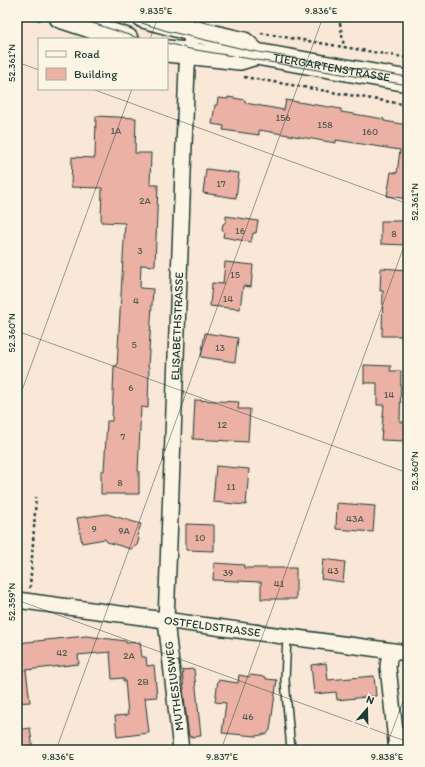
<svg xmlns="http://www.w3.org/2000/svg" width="425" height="767" font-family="Itim,sans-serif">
	<rect width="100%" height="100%" fill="#f9e7d8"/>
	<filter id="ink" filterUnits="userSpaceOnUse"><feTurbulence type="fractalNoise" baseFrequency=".025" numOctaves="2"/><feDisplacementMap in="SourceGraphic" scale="8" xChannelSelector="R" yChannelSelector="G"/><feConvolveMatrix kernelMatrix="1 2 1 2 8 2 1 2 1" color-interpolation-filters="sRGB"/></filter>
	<g filter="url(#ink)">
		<path fill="#ebb1a5" stroke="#1f3d34" d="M228,97L245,100V103L284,110L286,100L341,109V112L384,119V121L408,125V199L387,196L391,172L397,173L400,150L336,140V143L259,130V135L223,130L224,126L212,124L215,105H217L218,98L228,99Z
			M96,116L136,118L135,153H151L150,185H158L155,266L141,265L140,288L153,289L148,367H149L148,408L141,407L138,471H139V494H101V471H104L107,421H112L114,366H117L125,223L101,222L102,188L71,187L72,157L95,158Z
			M206,169L239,173L236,198L203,193Z
			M226,216L258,221L256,233H253L251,242L223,237L224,232L222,229L223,224L226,222Z
			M381,221H408V245L381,244Z
			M225,262L253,265L251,287L243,286L240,309L210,306L212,283L223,284Z
			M381,268L408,270V336H382L383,291H380Z
			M205,333L238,338L235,362L201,357Z
			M364,365L391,366L390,371H401L400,422H408V441L381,440L384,405H377V383H364Z
			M195,400L239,402L238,409H250L248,442L193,439Z
			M216,466L249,469L246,505L213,502Z
			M337,503L375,506L373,532L336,529Z
			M107,514L141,524L137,536L139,539L137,545L131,549L107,542L105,539L82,543L77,518Z
			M186,524L214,525V551L186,550Z
			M323,559L345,562L343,582L321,579Z
			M214,563L244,565V568H296V599H261V582L213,580Z
			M86,636L126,641V643L140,642L142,657H146L147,666L154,665L157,697L145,698L149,733L117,737L115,716L128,715L125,680L123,681V678L112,679L110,652L78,655L79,664L26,670L30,702L17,703V643Z
			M326,663L328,680L374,676L376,696L337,700L336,692L314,694L311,665Z
			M194,669L201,736L189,737L183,689H184L182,670Z
			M239,675L249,677L250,675L266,677V679L277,680L270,730L267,734L256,736L222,733L226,703L215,702L218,680L238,683Z
			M30,728L33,750H17V730Z"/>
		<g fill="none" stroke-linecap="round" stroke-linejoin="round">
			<g stroke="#1f3d34" stroke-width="10">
				<path id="service" d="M287,637L285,680L291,750"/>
			</g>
			<g stroke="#1f3d34" stroke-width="18">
				<g id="minor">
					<path id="s1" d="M17,600L408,653"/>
					<path d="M390,651L388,667L397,750"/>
					<path id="s2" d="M181,750L166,621L187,67L193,31"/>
				</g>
			</g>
			<g stroke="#1f3d34" stroke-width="24">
				<g id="secondary">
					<path d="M60,17L127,39"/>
					<path d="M143,17L193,31L244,43L256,54"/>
					<path id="s3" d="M167,51L240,59L256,54L408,81"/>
				</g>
			</g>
			<path stroke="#1f3d34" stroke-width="2.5" stroke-dasharray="3 3" stroke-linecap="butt" d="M32,17L43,21
				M339,17L344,47
				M261,33L408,58
				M244,77L408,105
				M30,588L36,497"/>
			<use href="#service" stroke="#fcf5e5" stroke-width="7"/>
			<use href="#minor" stroke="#fcf5e5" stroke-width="15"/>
			<use href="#secondary" stroke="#fcf5e5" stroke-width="21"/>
			<path stroke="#1f3d34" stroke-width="1" d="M74,17L135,37L146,39
				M123,17L167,31L252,51L408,77
				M167,43L190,49L408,85"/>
		</g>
	</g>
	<path fill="none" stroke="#1f3d34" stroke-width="1" stroke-opacity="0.45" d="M150,39L158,17M17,62L39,70M92,89L408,204M17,331L408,473M17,404L132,89M17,600L408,742M56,750L323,17M221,750L408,235M385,750L408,688"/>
	<g text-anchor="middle" stroke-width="3" stroke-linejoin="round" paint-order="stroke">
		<g font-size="10" fill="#525a50">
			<text x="283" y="121">156</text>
			<text x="325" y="128">158</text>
			<text x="116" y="134">1A</text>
			<text x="370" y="135">160</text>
			<text x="221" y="187">17</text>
			<text x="145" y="204">2A</text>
			<text x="240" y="234">16</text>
			<text x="394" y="237">8</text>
			<text x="140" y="254">3</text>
			<text x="235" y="278">15</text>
			<text x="228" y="302">14</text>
			<text x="136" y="304">4</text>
			<text x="134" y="348">5</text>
			<text x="220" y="351">13</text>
			<text x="131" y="391">6</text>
			<text x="389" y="398">14</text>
			<text x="222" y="428">12</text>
			<text x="123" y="440">7</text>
			<text x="120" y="486">8</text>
			<text x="231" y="490">11</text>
			<text x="355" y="522">43A</text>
			<text x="94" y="532">9</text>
			<text x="124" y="534">9A</text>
			<text x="200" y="541">10</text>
			<text x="333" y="574">43</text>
			<text x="228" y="576">39</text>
			<text x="279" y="587">41</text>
			<text x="62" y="656">42</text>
			<text x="129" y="659">2A</text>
			<text x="143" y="685">2B</text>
			<text x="248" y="720">46</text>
		</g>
		<g font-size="12" fill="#1f3d34" stroke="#fcf5e5">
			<text dy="4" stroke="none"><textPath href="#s3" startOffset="167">TIERGARTENSTRASSE</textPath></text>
			<text dy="4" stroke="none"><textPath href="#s2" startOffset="425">ELISABETHSTRASSE</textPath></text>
			<text dy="4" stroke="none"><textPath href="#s1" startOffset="197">OSTFELDSTRASSE</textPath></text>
			<text transform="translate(174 686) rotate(-97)" y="4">MUTHESIUSWEG</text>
		</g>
	</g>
	<rect width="425" height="767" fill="none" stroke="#fcf5e5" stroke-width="44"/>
	<rect x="38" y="38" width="130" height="52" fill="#fcf5e5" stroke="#a4ab9e"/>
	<rect x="46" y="51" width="20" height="6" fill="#fcf5e5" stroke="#a4ab9e"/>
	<text x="74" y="58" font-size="12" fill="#1f3d34">Road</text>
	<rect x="46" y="68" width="20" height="12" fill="#ebb1a5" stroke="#a4ab9e"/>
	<text x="74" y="78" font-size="12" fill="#1f3d34">Building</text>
	<g transform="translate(367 709) rotate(20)" stroke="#fcf5e5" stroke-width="3" paint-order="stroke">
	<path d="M0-3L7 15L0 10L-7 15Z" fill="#1f3d34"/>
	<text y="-6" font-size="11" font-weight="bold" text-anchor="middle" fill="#1f3d34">N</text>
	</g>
	<rect x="22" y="22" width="381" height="723" fill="none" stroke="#1f3d34" stroke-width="1.5"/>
	<g font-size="10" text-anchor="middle" fill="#1f3d34">
		<text x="156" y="14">9.835°E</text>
		<text x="321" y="14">9.836°E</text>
		<text transform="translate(11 63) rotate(-90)" y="4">52.361°N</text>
		<text transform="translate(414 202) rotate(-90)" y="4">52.361°N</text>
		<text transform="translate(11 333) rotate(-90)" y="4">52.360°N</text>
		<text transform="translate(414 471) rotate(-90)" y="4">52.360°N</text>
		<text transform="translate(11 602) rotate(-90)" y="4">52.359°N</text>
		<text x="58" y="760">9.836°E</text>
		<text x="222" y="760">9.837°E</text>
		<text x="387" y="760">9.838°E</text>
	</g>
</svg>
